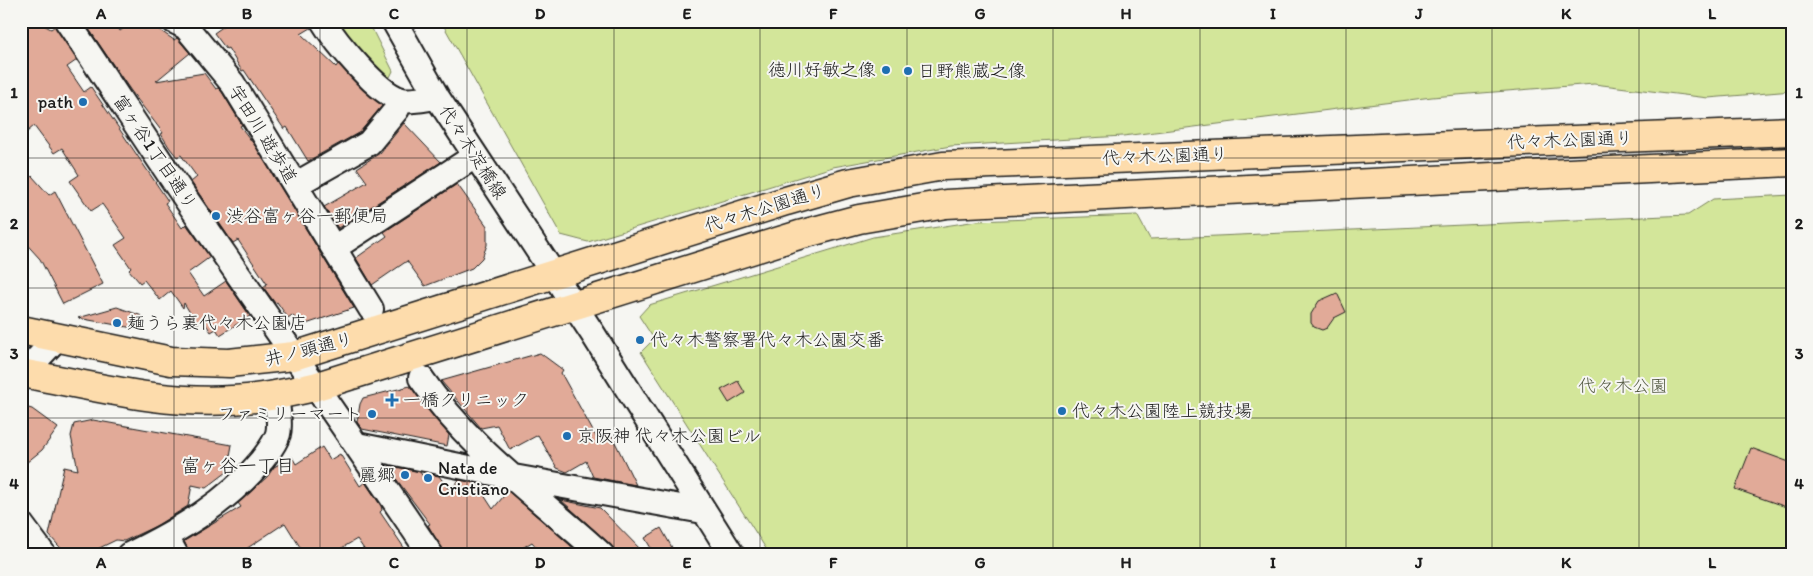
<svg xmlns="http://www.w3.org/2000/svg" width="1813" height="576" font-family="Itim,'Klee One',sans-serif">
	<rect width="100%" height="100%" fill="#f6f6f2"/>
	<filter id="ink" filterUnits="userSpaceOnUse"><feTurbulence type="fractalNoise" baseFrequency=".02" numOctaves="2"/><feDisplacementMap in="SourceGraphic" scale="10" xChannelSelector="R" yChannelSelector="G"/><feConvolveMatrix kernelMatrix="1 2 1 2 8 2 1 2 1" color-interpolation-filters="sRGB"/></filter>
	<g filter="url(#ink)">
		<path fill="#d3e69a" stroke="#78815b" d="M331,21H368L393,71L390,77H383Z
			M441,21H1792V91L1708,98L1594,84L1432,97L1123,136L951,146L833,167L588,242L561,235Z
			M1792,195V555H770L641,352L654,339L639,316L649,305L873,237L977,221L1137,215L1150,239L1688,215L1713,199Z"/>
		<path fill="#e1aa98" stroke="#1c1c1c" d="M21,21H36L51,29L55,26L77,60L67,67L84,92L91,87L168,201L165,203L182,228L186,224L210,257L188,273L204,296L226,281L250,316L220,335L216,329L211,332L203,320L197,324L184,303L183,308L171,291L160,300L144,280L140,283L129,270L131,268L115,245L126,238L102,204L91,211L70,181L79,175L62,148L54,153L34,126L21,137Z
			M231,21H309L311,28L301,34L336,67L338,64L382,106L360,132L308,161L287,127L284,129L244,70L242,71L228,48L226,49L214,33Z
			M131,23L134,27L152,25L174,40L177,38L190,53L156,81L204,73L216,89L218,88L222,92L242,125L240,126L256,147L354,308L303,325L292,315L288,318L277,302L275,303L263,287L267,284L238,240L233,243L191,182L197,177L181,155L177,157L169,147L161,134L163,133L131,91L86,25L115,24L120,31Z
			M404,123L441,162L338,228L324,207L367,182L357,168L380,153Z
			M32,176L49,195L55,191L103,284L63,304L40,259L21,238V186Z
			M457,184L487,226V245L482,258L472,268L425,286L407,261L372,285L356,258L387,236L384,232Z
			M1337,293L1346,312L1334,318L1327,328L1322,330L1314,327L1311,323V314L1319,301Z
			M117,307L142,316L133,328L78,318Z
			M540,353L563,370L561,373L599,442L612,436L636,485L593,477L586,461L567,472L557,468L538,435L510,450L497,425L481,428L441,381Z
			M738,381L745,393L729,403L721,390Z
			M410,386L449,435L447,446L362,429L357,422L360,404L363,398Z
			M21,406L32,409L58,428L42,450L21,467Z
			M93,420L232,445L227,472L206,488L192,485L188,506L156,526L124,541L116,540L85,555H67L49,535L64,467L78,470L71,436L74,424Z
			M322,447L330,460L340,454L360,486L365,482L381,506L382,510L380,512L407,552L411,550L414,555H368L357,539L330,555H305L285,523L237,555H190L184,541L241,507L238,503L267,477L274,467L292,457L296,464Z
			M1751,448L1792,463V509L1735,489Z
			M391,466L420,472L425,480L433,475L439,476L450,491L459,480L476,483L493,509L508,491L570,545L578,555H543L532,542L511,555H445L428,525L430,524L388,468Z
			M561,500L600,508L646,555H615L611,545Z
			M661,528L670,544L676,555H655L645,538Z"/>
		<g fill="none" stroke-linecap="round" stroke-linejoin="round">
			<g stroke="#1c1c1c" stroke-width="28">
				<path id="minor" d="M67,21C114,90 158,160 206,228C281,337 357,445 431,555
					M174,21L186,27L233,84L371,309
					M323,21C335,41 379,95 402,100C412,102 427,98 437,97
					M394,21L437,97L593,334L732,555
					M295,185L369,143L397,109L401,100
					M334,248L475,156
					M21,376L58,337
					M421,378C470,450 539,497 602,555
					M357,445L508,476L703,511
					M21,524L44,555
					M166,537L176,555
					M129,555C178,531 227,503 262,460C268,452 275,444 278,434C281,423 277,407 276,396"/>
			</g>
			<g stroke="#1c1c1c" stroke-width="31">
				<path id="major" d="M21,330L171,361L229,363L294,356L786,201L848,183L943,166L1792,131
					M21,373C90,385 161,405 232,400C260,399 287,393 314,387L799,235L859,219L946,204L1792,162"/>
			</g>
			<use href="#minor" stroke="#f6f6f2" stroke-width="24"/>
			<use href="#major" stroke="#fddcac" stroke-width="28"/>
		</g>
	</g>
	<path fill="none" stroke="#1c1c1c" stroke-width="1" stroke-opacity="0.55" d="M174,21V555M320,21V555M467,21V555M614,21V555M760,21V555M907,21V555M1053,21V555M1200,21V555M1346,21V555M1492,21V555M1639,21V555M21,158H1792M21,288H1792M21,418H1792"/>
	<g fill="#1f6fb2" stroke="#f6f6f2" stroke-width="2">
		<circle cx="886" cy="70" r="5"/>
		<circle cx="908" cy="71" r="5"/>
		<circle cx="83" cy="102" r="5"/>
		<circle cx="216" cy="216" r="5"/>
		<circle cx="117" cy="323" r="5"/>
		<circle cx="640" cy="340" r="5"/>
		<path d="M389.5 392.5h5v5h5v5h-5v5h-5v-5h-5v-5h5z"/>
		<circle cx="1062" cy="411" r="5"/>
		<circle cx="372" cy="414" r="5"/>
		<circle cx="567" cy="436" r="5"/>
		<circle cx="405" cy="475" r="5"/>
		<circle cx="428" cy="478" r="5"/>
	</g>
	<g text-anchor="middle" stroke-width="4" stroke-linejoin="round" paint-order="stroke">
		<g font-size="18" fill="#1c1c1c" stroke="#f6f6f2" text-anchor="start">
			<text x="876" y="76" text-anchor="end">徳川好敏之像</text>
			<text x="918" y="77">日野熊蔵之像</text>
			<text x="73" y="108" text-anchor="end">path</text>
			<text x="226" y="222">渋谷富ヶ谷一郵便局</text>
			<text x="127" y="329">麺うら裏代々木公園店</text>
			<text x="650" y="346">代々木警察署代々木公園交番</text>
			<text x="403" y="406">一橋クリニック</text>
			<text x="1072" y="417">代々木公園陸上競技場</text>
			<text x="362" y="420" text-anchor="end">ファミリーマート</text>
			<text x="577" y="442">京阪神 代々木公園ビル</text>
			<text x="438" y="474">Nata de<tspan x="438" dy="21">Cristiano</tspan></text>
			<text x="395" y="481" text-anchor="end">麗郷</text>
		</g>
		<g font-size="18" fill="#1c1c1c" stroke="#f6f6f2">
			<text transform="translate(263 134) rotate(58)" y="6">宇田川 遊歩道</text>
			<text transform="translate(1570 140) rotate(-2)" y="6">代々木公園通り</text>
			<text transform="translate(155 152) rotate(56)" y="6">富ヶ谷1丁目通り</text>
			<text transform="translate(473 152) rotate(57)" y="6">代々木淀橋線</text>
			<text transform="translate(1165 156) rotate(-2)" y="6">代々木公園通り</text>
			<text transform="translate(765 208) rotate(-17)" y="6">代々木公園通り</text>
			<text transform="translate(309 349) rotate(-14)" y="6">井ノ頭通り</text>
		</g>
		<g font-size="18" fill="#535942" stroke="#f6f6f2">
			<text x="1623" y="392">代々木公園</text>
		</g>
		<g font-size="19" fill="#1c1c1c" stroke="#f6f6f2">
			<text x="238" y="472">富ヶ谷一丁目</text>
		</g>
	</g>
	<rect width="1813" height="576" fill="none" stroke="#f6f6f2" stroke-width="55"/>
	<rect x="28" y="28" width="1758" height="520" fill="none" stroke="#1c1c1c" stroke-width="2"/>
	<g font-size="16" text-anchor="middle" font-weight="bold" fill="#1c1c1c">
		<text x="101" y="19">A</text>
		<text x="247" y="19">B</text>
		<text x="394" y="19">C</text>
		<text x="540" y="19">D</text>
		<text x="687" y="19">E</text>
		<text x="833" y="19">F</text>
		<text x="980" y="19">G</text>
		<text x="1126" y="19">H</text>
		<text x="1273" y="19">I</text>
		<text x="1419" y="19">J</text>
		<text x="1566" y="19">K</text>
		<text x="1712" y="19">L</text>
		<text x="14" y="98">1</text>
		<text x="1799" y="98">1</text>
		<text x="14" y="229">2</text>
		<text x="1799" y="229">2</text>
		<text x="14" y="359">3</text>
		<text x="1799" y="359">3</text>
		<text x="14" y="489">4</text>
		<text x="1799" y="489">4</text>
		<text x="101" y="568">A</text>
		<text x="247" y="568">B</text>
		<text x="394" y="568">C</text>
		<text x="540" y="568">D</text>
		<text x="687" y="568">E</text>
		<text x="833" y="568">F</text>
		<text x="980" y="568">G</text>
		<text x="1126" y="568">H</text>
		<text x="1273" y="568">I</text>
		<text x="1419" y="568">J</text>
		<text x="1566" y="568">K</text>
		<text x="1712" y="568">L</text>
	</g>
</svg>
